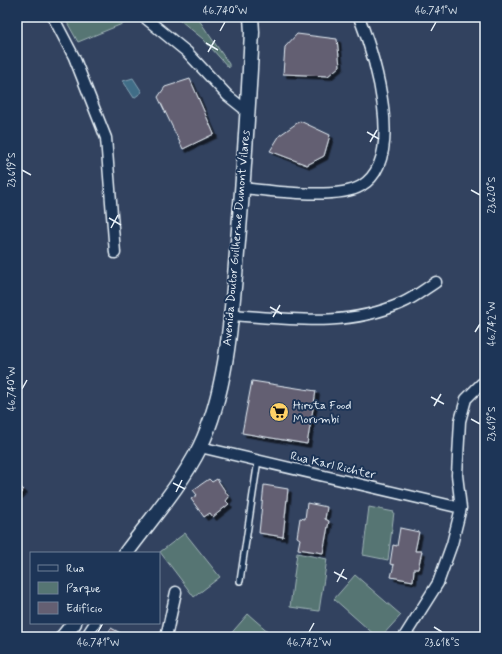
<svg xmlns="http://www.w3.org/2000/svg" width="502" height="654" font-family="Mynerve,sans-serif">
	<defs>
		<filter id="shadow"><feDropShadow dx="3.5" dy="3.5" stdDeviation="0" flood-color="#0009"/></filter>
	</defs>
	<rect width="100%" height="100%" fill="#32425f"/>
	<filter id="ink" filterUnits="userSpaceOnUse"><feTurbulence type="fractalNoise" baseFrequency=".025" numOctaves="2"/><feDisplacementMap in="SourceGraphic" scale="8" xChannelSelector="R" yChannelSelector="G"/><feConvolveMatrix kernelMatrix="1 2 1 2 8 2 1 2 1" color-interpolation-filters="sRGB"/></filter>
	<g filter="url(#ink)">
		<path fill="#567573" stroke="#9fb3b6" d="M64,17H129L132,20L78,42Z
			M176,17H197L229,64V68L203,39Z
			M369,507L394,512L388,560L363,555Z
			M185,533L220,577L194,597L160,552Z
			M297,553L327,559L319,611L290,607Z
			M355,575L401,615L381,637H377L334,599Z
			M248,614L271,634L268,637H228Z"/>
		<path fill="#416d87" stroke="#84a2b4" d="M133,78L142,92L134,98L123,81Z"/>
		<path fill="#645f72" stroke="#e8f1f8" filter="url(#shadow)" d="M297,34L337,39L340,66L328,76L283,74L285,47Z
			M190,79L214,134L183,149L158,97L165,87Z
			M300,121L330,135L324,156L307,165L270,151L280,135Z
			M252,381L316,391L307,444L242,433Z
			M209,479L212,482L217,479L229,497L226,501L229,504L213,517L210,513L204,517L191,499L197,495L193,490Z
			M17,484L24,490L17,497Z
			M264,485L288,489L283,537L259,533Z
			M307,503L327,507L325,519L329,521L323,553L298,549L300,539L297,537L300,518L305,519Z
			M400,528L419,532L415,551H422L418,569H414L413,581L391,577L394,565L390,564L393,545L397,546Z
			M111,628L128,637H106Z"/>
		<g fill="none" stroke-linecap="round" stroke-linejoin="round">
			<g stroke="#e8f1f8" stroke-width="8">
				<path id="lane" d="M240,581L258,460"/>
			</g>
			<g stroke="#e8f1f8" stroke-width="13">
				<path id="street" d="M53,17L74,57L106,138L115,253
					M144,17L187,52L228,96L248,112
					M243,188C271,191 338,200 361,186C407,159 374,55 359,17
					M232,315C291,319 346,328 402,303C414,298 425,289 436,282
					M200,447L461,508
					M86,637L95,623
					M166,637L176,592
					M404,637L438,583L452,544L461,508L457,475L460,421L466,399L481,384L485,382"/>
			</g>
			<g stroke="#e8f1f8" stroke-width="17">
				<path id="secondary" d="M126,553C151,519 181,485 200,447C226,393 231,323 236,264C243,187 248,110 252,32L251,17
					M63,637L74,623"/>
			</g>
			<use href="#lane" stroke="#1d3557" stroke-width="5"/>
			<use href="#street" stroke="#1d3557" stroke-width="10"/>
			<use href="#secondary" stroke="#1d3557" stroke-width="14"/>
		</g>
	</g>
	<path fill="none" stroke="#e8f1f8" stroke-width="1.5" d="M220,31L225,22M431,31L436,22M206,43L218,50M208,52L215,40M367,132L379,139M370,142L377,130M22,170L31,175M471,190L480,195M109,218L121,225M111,228L118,215M270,307L282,314M273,317L280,305M475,332L480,324M22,389L27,380M431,397L444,404M434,406L441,394M471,419L480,424M173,483L185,489M176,492L182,480M334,572L347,579M337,582L344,569M434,627L442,632M98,632L103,623M309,632L314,623"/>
	<defs>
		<g id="supermarket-disc" transform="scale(1)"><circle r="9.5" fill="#ffd166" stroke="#1d3557"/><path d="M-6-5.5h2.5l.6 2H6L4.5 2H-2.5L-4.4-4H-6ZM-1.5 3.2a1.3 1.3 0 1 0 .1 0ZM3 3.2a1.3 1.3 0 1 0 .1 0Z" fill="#111"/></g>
	</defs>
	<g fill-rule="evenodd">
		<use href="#supermarket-disc" x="279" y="412"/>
	</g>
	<g text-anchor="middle" stroke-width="4" stroke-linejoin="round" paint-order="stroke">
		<g font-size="12" fill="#e8f1f8" stroke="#1d3557">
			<text transform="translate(236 238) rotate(-85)" y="4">Avenida Doutor Guilherme Dumont Vilares</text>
			<text transform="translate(333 465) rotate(13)" y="4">Rua Karl Richter</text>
		</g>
		<g font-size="12" fill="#e8f1f8" stroke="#1d3557" text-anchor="start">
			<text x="293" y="409">Hirota Food<tspan x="293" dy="14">Morumbi</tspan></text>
		</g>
	</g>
	<rect width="502" height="654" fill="none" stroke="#1d3557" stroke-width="44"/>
	<rect x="30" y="552" width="130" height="72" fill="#1d3557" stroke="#6e8097"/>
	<rect x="38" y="565" width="20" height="6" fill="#1d3557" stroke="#6e8097"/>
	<text x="66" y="572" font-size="12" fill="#e8f1f8">Rua</text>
	<rect x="38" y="582" width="20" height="12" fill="#567573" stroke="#6e8097"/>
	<text x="66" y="592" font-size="12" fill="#e8f1f8">Parque</text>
	<rect x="38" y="602" width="20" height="12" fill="#645f72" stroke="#6e8097"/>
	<text x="66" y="612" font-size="12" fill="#e8f1f8">Edifício</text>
	<rect x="22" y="22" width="458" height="610" fill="none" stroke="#e8f1f8" stroke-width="1.5"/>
	<g font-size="10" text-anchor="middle" fill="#e8f1f8">
		<text x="225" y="14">46.740°W</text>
		<text x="436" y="14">46.741°W</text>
		<text transform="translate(11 170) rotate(-90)" y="4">23.619°S</text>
		<text transform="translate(491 195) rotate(-90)" y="4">23.620°S</text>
		<text transform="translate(491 324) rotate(-90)" y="4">46.742°W</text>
		<text transform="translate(11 389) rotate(-90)" y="4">46.740°W</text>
		<text transform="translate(491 424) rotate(-90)" y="4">23.619°S</text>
		<text x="98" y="646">46.741°W</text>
		<text x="309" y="646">46.742°W</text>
		<text x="442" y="646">23.618°S</text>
	</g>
</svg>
